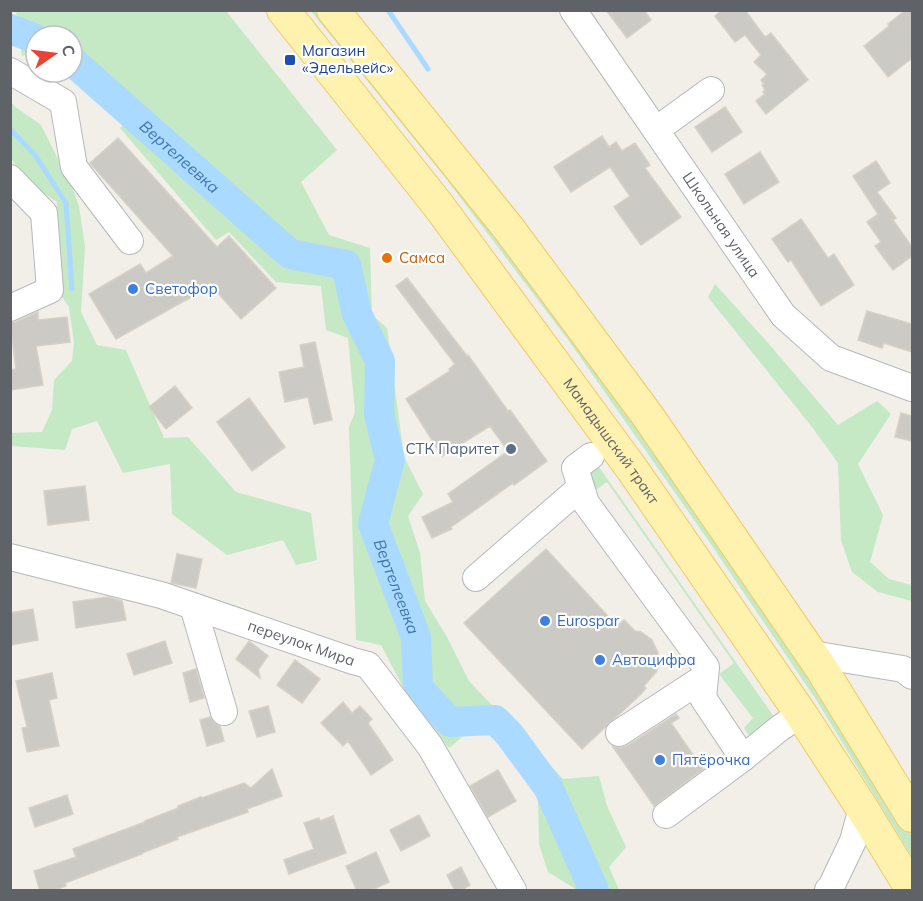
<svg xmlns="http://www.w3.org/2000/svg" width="923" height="901" font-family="Mulish,sans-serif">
	<rect width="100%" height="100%" fill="#f1efe8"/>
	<path fill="#c5e8c5" d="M16,11H226L337,150L301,182L329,235L370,248L372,315L387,328L404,457L423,494L408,516L420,553L425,601L447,637L469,681L563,779L599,776L607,806L626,847L609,867L619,890H577L548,872L539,844L538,797L493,729L468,732L449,748L410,701L381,645L356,640L349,427L355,412L348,338L326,330L321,286L276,282L229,232L216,240L120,128L130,117L72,68V36H36V51L22,56Z
		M311,11H323L575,331L824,695L912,836V857L817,701L708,540L569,341L444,176Z
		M10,100L14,106L41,125L72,187L79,206L85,247L81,312L97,345L126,350L164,438L188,437L236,492L311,513L317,560L296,565L283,540L227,555L172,514L170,464L123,473L97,421L72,429L65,450L11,446V433L42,432L52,410L54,380L72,361L74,342L69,307L57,290L55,237L57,202L26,181L11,158Z
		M715,284L769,344L838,425L877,401L891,414L858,464L883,515L870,562L889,579L912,585V601L878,592L852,572L841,540L838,463L812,427L708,297Z
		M599,467L770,711L773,716L771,721L752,736L748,734L744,728L753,718L719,674L734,663L607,482L594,491L590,475L593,470Z"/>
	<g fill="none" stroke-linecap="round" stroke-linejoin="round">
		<path stroke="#aadaff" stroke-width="5" d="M388,10L428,69
			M10,129L35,155L66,203L72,289"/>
		<g stroke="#aadaff" stroke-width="30">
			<path d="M10,29L36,39"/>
			<path id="s1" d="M72,61L290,254L346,265L357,314L380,361L379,414L390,460L373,524L416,637L418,688L450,722L495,720L509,734L548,787L594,890"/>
		</g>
	</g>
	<path fill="#cccac5" stroke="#d6d1c6" stroke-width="1.5" d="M606,10H644L651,20L627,38Z
		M722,10H745L765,37L771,33L808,80L766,114L756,101L765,94L763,92L765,90L762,85L764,84L761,80L767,74L754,62L761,55L745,35L735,42L715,16Z
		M906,10H912V58L888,77L864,46L889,26L888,24Z
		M725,107L742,132L712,152L695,127Z
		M602,136L609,147L616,142L622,151L635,143L650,165L645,168L681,217L641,245L614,207L630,196L610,167L571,192L554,167Z
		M118,138L217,247L229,236L276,288L241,319L217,292L211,298L204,290L116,339L89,294L140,264L146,273L173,256L90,163Z
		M760,152L779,182L744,204L725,174Z
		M876,161L890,183L877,192L896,218L893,220L912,247V256L893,270L875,246L881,242L867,222L878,214L853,176Z
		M801,219L828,258L834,254L854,285L821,306L791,260L788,262L772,239Z
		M407,278L467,356L468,355L508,411L510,410L547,461L514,485L513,483L451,527L452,529L432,538L422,517L453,502L448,494L508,451L490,426L442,456L406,399L450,371L449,369L455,364L396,286Z
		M867,311L912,324V352L884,343L882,348L858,340Z
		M38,312V320L67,317L70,342L36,346L43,385L10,390V370L16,369L10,323L16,322Z
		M315,342L332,420L314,424L308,397L285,402L279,372L304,367L300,345Z
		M175,386L192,408L166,429L149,407Z
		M249,398L285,447L252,471L217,422Z
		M901,413L912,416V441L895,437Z
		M85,486L89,520L48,525L44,491Z
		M546,549L617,626L624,620L635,631L641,632L652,640L658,653V667L656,672L644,686L646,688L642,693L582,749L464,623Z
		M177,554L202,559L196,588L171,583Z
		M108,597L122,601L126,620L76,628L73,602Z
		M33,609L38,640L10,645V613Z
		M165,641L172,663L134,675L127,654Z
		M249,641L268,656L258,670L260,678L236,659Z
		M295,660L320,679L302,703L277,685Z
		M196,669L204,698L190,702L183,673Z
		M52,673L57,698L49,700L59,746L27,752L22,728L27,727L16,681Z
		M343,702L352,713L360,706L372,719L368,723L393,760L371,775L348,741L343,746L321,723Z
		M268,706L275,732L257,737L249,711Z
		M676,714L679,718L671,723L703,769L654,806L613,747L620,748L627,746Z
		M210,717L214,723L220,726L224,741L207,746L200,720Z
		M272,769L282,796L247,809L248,812L177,837L178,839L142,853V854L65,883L66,886L52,891H40L34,871L76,857L73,849L145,822V821L178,808V806L201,797L202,798L244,783L251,788Z
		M498,770L516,801L488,817L470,786Z
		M67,795L73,814L35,827L29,808Z
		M419,815L430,836L401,851L390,830Z
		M333,816L346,853L289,874L284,860L314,849L304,823L319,818L320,821Z
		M376,852L389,882L370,891H357L346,866Z
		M461,867L470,885L460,891H455L447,875Z"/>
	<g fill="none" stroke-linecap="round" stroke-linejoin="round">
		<g stroke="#b5b8bc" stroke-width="28">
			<g id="minor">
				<path id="s2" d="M573,10L783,315L831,358L912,388"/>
				<path d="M10,71L63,102L74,167L130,241"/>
				<path d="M656,130L711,90"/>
				<path d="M10,178L44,213L50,290L10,308"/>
				<path d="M591,456L575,468L586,503L706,667L703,698L743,758"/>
				<path id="s3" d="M10,557L161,595L353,661L368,665L430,746L513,890"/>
				<path d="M476,578L581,487"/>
				<path d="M193,606L224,712"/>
				<path d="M812,654L903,669L912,676"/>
				<path d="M619,733L705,677"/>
				<path d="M666,815L743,758L780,728L801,714"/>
				<path d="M828,890L830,889L853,841L862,808"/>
			</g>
		</g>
		<g stroke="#f2c960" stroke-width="34">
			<g id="major">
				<path id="s4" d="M283,10L438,205L632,469L801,714L862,808L912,890"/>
				<path d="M333,10L509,229L647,415L821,668L912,816"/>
			</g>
		</g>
		<use href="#minor" stroke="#fff" stroke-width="26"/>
		<use href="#major" stroke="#fff2af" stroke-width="32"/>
	</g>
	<rect fill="#1a4fb4" stroke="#fff" stroke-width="2" x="284" y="54" width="12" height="12" rx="3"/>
	<circle fill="#e8710a" stroke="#fff" stroke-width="2" cx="387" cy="258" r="6"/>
	<g fill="#3f7fe0" stroke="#fff" stroke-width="2">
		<circle cx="133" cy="289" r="6"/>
		<circle cx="545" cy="621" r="6"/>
		<circle cx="600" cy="660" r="6"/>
		<circle cx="660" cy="760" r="6"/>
	</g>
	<circle fill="#5c6f8a" stroke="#fff" stroke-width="2" cx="511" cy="449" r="6"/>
	<g text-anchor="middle" stroke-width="4.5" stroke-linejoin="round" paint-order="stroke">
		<g font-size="15" fill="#164399" stroke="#fff" text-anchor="start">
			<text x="302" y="56">Магазин<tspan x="302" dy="17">«Эдельвейс»</tspan></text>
		</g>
		<g font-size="15" fill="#5f6368" stroke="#fff">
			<text dy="5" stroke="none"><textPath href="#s2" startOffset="261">Школьная улица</textPath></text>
			<text dy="5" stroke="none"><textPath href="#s4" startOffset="542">Мамадышский тракт</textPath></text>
			<text dy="5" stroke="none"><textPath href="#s3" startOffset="304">переулок Мира</textPath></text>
		</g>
		<g font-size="15" fill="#c56008" stroke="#fff" text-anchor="start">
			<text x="399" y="263">Самса</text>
		</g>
		<g font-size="15" fill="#366cbe" stroke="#fff" text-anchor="start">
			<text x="145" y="294">Светофор</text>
			<text x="557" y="626">Eurospar</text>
			<text x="612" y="665">Автоцифра</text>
			<text x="672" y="765">Пятёрочка</text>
		</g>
		<g font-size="15" fill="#4e5e75" stroke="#fff" text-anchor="end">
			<text x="499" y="454">СТК Паритет</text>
		</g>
		<g font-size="16" font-style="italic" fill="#4174aa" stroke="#fff">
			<text dy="6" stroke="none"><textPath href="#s1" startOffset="144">Вертелеевка</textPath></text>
			<text dy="6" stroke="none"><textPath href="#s1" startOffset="684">Вертелеевка</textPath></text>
		</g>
	</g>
	<rect width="923" height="901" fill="none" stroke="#5f6368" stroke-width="24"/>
	<g transform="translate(54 54) rotate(76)"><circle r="28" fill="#ffffff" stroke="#bfc1c3" stroke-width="1.5"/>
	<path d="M0-4.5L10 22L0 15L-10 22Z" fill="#ea4335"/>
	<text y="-9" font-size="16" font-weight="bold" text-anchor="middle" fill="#5f6368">С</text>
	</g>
</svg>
